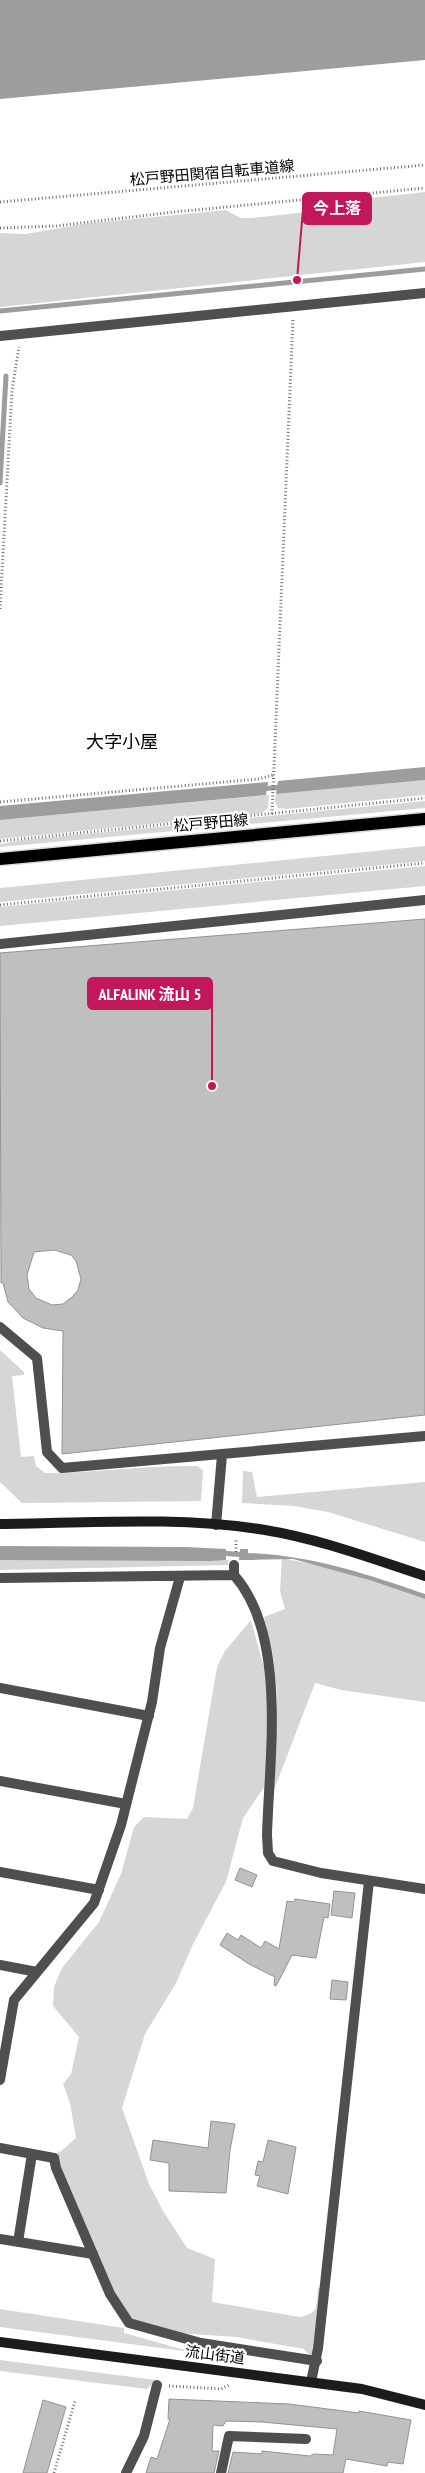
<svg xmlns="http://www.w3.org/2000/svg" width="425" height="2473" font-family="'PT Sans Narrow','Noto Sans JP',sans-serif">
	<rect width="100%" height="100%" fill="#fff"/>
	<path fill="#d6d6d6" d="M425,192V262L0,307V233L25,234L83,224L226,210L241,218H251L308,212L317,204Z
		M425,780V795L287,809L278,808L275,802L276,794Z
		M269,795L268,808L262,813L0,839V820Z
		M425,801V808L0,847V844L23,840Z
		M425,846V861L0,902V888Z
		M425,866V886L0,926V907Z
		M0,1350L24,1372V1375L12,1376L21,1457L34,1456L36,1466L45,1473C96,1473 146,1465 198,1466L203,1471L201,1501L22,1503L0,1482Z
		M243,1471L252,1472L257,1497L425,1482V1542L328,1512L294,1506L242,1503Z
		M282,1558L335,1569L425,1599V1702L341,1690L315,1683L274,1790L277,1693L273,1655L264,1617L285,1609L280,1591Z
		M0,1560H228V1565L0,1570Z
		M251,1620L264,1668L269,1711L267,1783L243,1818L226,1882L193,1944L176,1983L145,2034L122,2108L149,2184L163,2211L187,2248L215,2259L212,2302L300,2317C320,2314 316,2304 318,2287L320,2288L312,2353L310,2355L304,2349L236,2337L177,2333L134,2322L111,2288L61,2169L57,2151L60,2152L76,2138L70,2103L63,2084L71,2074L79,2037L53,2006L54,1987L62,1968L99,1922L121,1874L134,1827L144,1817L187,1819L193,1808L217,1667L225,1651Z
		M0,2309L124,2328V2333L192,2352L0,2327Z
		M0,2360L156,2380L147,2389L0,2371Z"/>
	<path fill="#9d9d9d" d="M0,0H425V60L0,99Z
		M425,767V780L276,794L278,781Z
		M268,782L266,795L0,820V806Z
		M0,1546L186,1547L226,1549V1560L210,1561L0,1560Z
		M240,1549H248V1553C310,1555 367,1574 425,1594V1599L369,1580L293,1559L239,1560Z"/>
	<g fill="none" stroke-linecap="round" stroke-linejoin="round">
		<path stroke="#9d9d9d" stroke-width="5" d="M0,311L425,269
			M0,483L6,376
			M261,789L283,787
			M222,1553L245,1555"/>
	</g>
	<path fill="#bfbfbf" stroke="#939393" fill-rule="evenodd" d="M425,919V1415L62,1454L63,1331L43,1328L23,1318L8,1302L3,1283H1L0,953ZM54,1250L71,1255L76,1261L81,1279L78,1290L72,1297L63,1304L52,1305L36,1298L29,1289L27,1275L34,1252Z
		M240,1868L257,1875L252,1887L235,1880Z
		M334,1891L355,1893L352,1918L331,1915Z
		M295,1899L330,1904L328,1918L324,1917L316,1958L292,1955L276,1986L274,1985L275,1977L249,1964L220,1945L227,1933L238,1940L241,1935L261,1948L265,1941L279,1949L287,1901L294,1902Z
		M332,1980L348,1982L346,2000L330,1999Z
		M211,2121L235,2124L230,2150L226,2193L169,2191V2163L150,2160L153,2140L208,2148Z
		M268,2140L296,2147L288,2194L257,2186L260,2176L255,2175L258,2161L263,2162Z
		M169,2399L289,2404L359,2413V2411L411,2420L403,2464L388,2462L387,2466L346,2459L343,2473H228L233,2452L262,2454V2451L310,2456L314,2454L333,2455L337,2429L262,2422L226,2421L223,2426L213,2425L212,2451H219L214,2473H146L151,2457L157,2459L170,2419H168Z
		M43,2400L66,2407L47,2473H23Z"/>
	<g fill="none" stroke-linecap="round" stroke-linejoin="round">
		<g stroke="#dbdbdb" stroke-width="15">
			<path id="primary" d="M0,859L425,819"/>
		</g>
		<path stroke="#717171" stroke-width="3" stroke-dasharray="1 2.5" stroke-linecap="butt" d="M0,202L425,165
			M0,228L56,226L174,212L425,188
			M0,609L12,390L19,347
			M0,802L259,779L273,775
			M272,814L293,318
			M0,841L425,798
			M0,905L425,863
			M236,1552V1538
			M169,2386L221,2389L229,2385
			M54,2473L75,2401"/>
		<path stroke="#4f4f4f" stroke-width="10" d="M0,336L425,293
			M0,944L425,900
			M0,1327L37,1358L47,1452L62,1468L425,1436
			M216,1525L222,1455
			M54,2158L56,2168L110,2294L129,2323L201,2343L317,2361"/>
		<path stroke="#4f4f4f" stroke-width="10" d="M234,1565V1575C288,1636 269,1759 267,1835L268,1853L273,1861L321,1873L425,1889
			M0,1578L234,1575
			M0,1688L149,1716
			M0,1781L126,1804
			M0,1872L99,1890
			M0,1965L37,1972
			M0,2080L14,2000L94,1903L121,1825L152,1702L160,1648L180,1577
			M0,2148L54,2158
			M0,2239L93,2254
			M18,2242L32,2154
			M311,2382L318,2348L369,1881
			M126,2473L144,2436L157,2385
			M221,2473L229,2436L306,2439"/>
		<path stroke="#1c1c1c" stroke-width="10" d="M0,1524C88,1523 178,1516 265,1530C320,1539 373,1559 425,1576
			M0,2342L362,2389L425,2405"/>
		<use href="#primary" stroke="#000" stroke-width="12"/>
	</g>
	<g text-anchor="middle" stroke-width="4.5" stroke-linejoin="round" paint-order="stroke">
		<g font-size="15" fill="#000" stroke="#fff">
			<text transform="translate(212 173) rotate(-5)" y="5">松戸野田関宿自転車道線</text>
			<text transform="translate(211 823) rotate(-5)" y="5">松戸野田線</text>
			<text transform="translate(215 2355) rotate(7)" y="5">流山街道</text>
		</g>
		<g font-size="18" fill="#000" stroke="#fff">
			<text x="122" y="748">大字小屋</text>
		</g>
	</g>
	<path fill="none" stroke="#c2185b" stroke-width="2" d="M297 280L303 209M212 1086L212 994"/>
	<g fill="#c2185b" stroke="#fff" stroke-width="2">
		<circle cx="297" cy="280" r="5"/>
		<circle cx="212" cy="1086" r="5"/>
	</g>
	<g fill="#c2185b" stroke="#c2185b" stroke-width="2">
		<rect x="303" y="193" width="68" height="31" rx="5"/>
		<rect x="88" y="978" width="124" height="31" rx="5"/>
	</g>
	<g font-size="16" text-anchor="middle" font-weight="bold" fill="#fff">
		<text x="337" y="214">今上落</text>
		<text x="150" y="1000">ALFALINK 流山 5</text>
	</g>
</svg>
